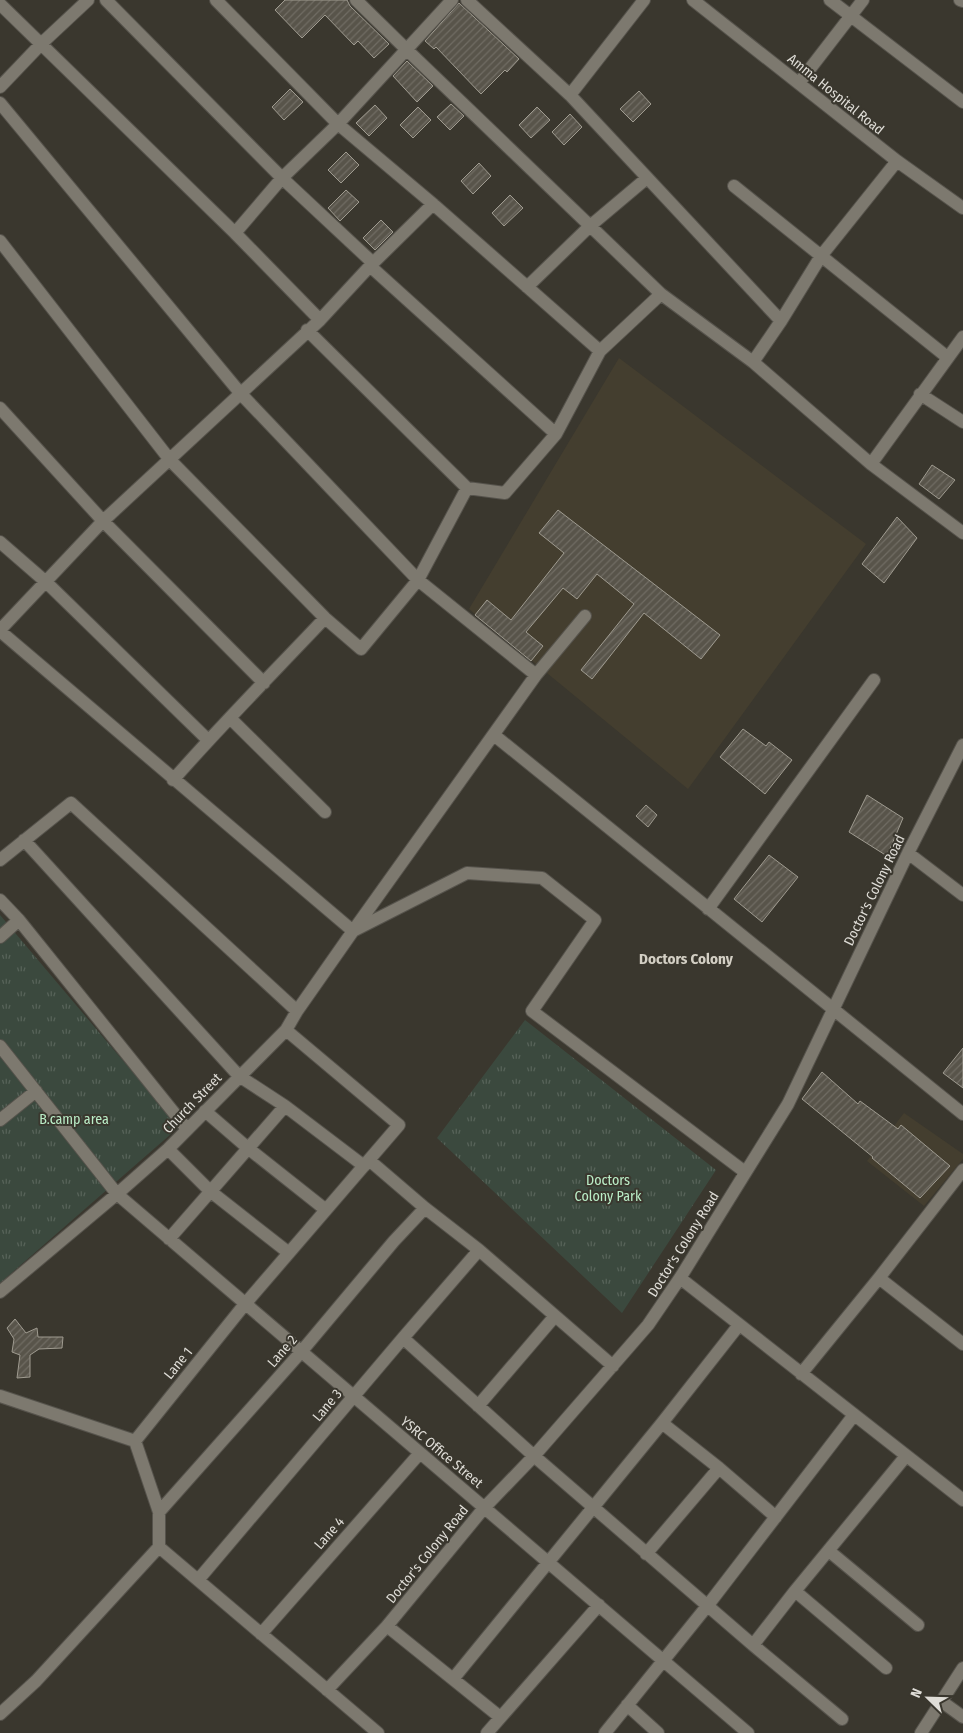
<svg xmlns="http://www.w3.org/2000/svg" width="963" height="1733" font-family="'Fira Sans Condensed',sans-serif">
	<defs>
		<pattern id="park-tufts" width="24" height="20" patternUnits="userSpaceOnUse" patternTransform="scale(1.25)"><rect width="24" height="20" fill="#3b493e"/><path d="M3 7l-1-3M5 7V3M7 7l1-3M15 17l-1-3M17 17v-4M19 17l1-3" fill="none" stroke="#576359"/></pattern>
		<pattern id="building-hatch" width="6" height="6" patternUnits="userSpaceOnUse" patternTransform="scale(1.25)"><rect width="6" height="6" fill="#58544a"/><path d="M-1 1l2-2M0 6l6-6M5 7l2-2" fill="none" stroke="#706c63"/></pattern>
	</defs>
	<rect width="100%" height="100%" fill="#3a372e"/>
	<path fill="#443e2f" d="M619,358L866,544L688,789L469,609Z
		M904,1113L963,1154V1159L924,1206L867,1161Z"/>
	<path fill="url(#park-tufts)" d="M0,915L179,1127L0,1283Z
		M525,1020L716,1170L622,1313L437,1138Z"/>
	<path fill="url(#building-hatch)" stroke="#9f9b90" d="M285,0H347L350,6L389,44L374,58L358,41L354,45L325,15L302,38L275,10Z
		M459,3L519,59L507,72L505,70L481,94L436,47L434,49L425,41Z
		M407,61L433,86L417,102L393,76Z
		M290,89L303,102L284,120L272,107Z
		M639,91L651,104L633,122L620,109Z
		M451,104L464,116L450,130L437,117Z
		M375,105L387,118L369,136L356,123Z
		M418,107L431,120L413,138L400,125Z
		M537,107L550,120L531,138L519,125Z
		M570,114L582,127L564,145L552,132Z
		M346,152L359,165L341,183L328,170Z
		M479,163L491,176L473,194L461,181Z
		M346,190L359,202L340,221L328,208Z
		M510,195L523,208L504,226L492,213Z
		M381,220L393,232L375,250L363,238Z
		M932,465L955,480L939,499L919,484Z
		M558,510L720,635L701,659L644,613L592,679L581,670L634,604L597,574L577,599L563,588L526,632L543,646L531,661L475,615L487,600L511,620L564,553L539,533Z
		M897,517L917,538L884,583L862,564Z
		M743,729L766,746L769,742L792,760L765,794L720,757Z
		M867,795L903,818L887,856L849,832Z
		M646,805L657,815L648,827L636,816Z
		M769,855L798,877L762,922L734,899Z
		M963,1048V1088L943,1073Z
		M822,1072L858,1104L860,1101L898,1129L901,1125L950,1166L920,1198L872,1158L873,1157L802,1099Z
		M15,1319L26,1333L37,1328L38,1337H63L62,1348L39,1349L30,1355V1377L17,1378L20,1355L12,1352L14,1339L7,1328Z"/>
	<g fill="none" stroke-linecap="round" stroke-linejoin="round">
		<g stroke="#56534c" stroke-width="14">
			<path id="minor" d="M106,0L282,178L373,263
				M216,0L338,124L433,204L600,351
				M356,0L406,49L661,294L753,362L871,464L963,533
				M467,0L570,95L781,321
				M693,0L897,161L963,208
				M830,0L963,102
				M960,0L963,1
				M0,4L235,233L320,320
				M799,83L863,0
				M0,87L42,43L88,0
				M570,95L644,0
				M0,103L241,394L418,580L536,675
				M734,186L947,357
				M235,233L282,178L338,124L452,0
				M0,241L170,460L325,618L361,649L418,580L467,488L505,493L556,434L600,351L661,294
				M370,266L556,434
				M527,287L590,226L647,178
				M307,330L467,488
				M753,362L781,321L821,256L897,161
				M920,394L963,422
				M0,408L103,521L264,683
				M871,464L963,337
				M0,542L46,582L208,740
				M0,630L103,521L320,320L370,266L433,204
				M0,631L353,931L467,873L542,878L595,920L532,1011L745,1172
				M230,718L325,812
				M494,735L963,1114
				M173,780C222,724 274,672 325,618
				M24,840L239,1076L285,1106L364,1166
				M908,853L963,895
				M0,860L71,803L297,1011
				M0,900L19,920L187,1129
				M708,909L874,680
				M0,937L19,920
				M0,1046L117,1194L748,1733
				M205,1111L249,1149L326,1210
				M0,1120L36,1091
				M168,1149L210,1191L289,1253
				M369,1160L425,1208L479,1250L613,1366
				M169,1239L285,1106
				M680,1278L963,1500
				M879,1278L963,1344
				M0,1292L117,1194L168,1149L286,1030L297,1011L353,931L536,675L585,616
				M403,1338L534,1456L753,1645L795,1591
				M801,1374L879,1278L963,1170
				M0,1396L135,1441
				M478,1406L555,1316
				M135,1441L245,1304L399,1125L286,1030
				M719,1468L776,1517
				M159,1512L301,1352L394,1241L425,1208
				M159,1547L378,1733
				M829,1551L918,1625
				M646,1554L719,1468L662,1423
				M198,1580L403,1338L479,1250
				M387,1626L500,1717
				M261,1634L420,1453
				M753,1645L842,1719
				M886,1668L795,1591L906,1456
				M453,1679L662,1423L739,1325
				M327,1690L387,1626L484,1508L534,1456L648,1325L680,1278L788,1104L908,853L963,745
				M941,1701L963,1717
				M627,1705L658,1733
				M0,1714L36,1681L159,1547V1512L135,1441
				M487,1733L599,1605
				M605,1733L708,1605L854,1415
				M921,1733L963,1668"/>
		</g>
		<use href="#minor" stroke="#7d796f" stroke-width="12"/>
	</g>
	<g text-anchor="middle" stroke-width="4" stroke-linejoin="round" paint-order="stroke">
		<g font-size="14" fill="#dfddd7" stroke="#3a372e">
			<text transform="translate(836 94) rotate(39)" y="5">Amma Hospital Road</text>
			<text transform="translate(874 890) rotate(-64)" y="5">Doctor's Colony Road</text>
			<text transform="translate(192 1103) rotate(-46)" y="5">Church Street</text>
			<text transform="translate(683 1244) rotate(-58)" y="5">Doctor's Colony Road</text>
			<text transform="translate(282 1351) rotate(-49)" y="5">Lane 2</text>
			<text transform="translate(178 1363) rotate(-51)" y="5">Lane 1</text>
			<text transform="translate(327 1405) rotate(-50)" y="5">Lane 3</text>
			<text transform="translate(442 1452) rotate(40)" y="5">YSRC Office Street</text>
			<text transform="translate(329 1533) rotate(-49)" y="5">Lane 4</text>
			<text transform="translate(427 1554) rotate(-51)" y="5">Doctor's Colony Road</text>
		</g>
		<g font-size="14" fill="#baedc7" stroke="#3a372e">
			<text x="74" y="1124">B.camp area</text>
			<text x="608" y="1185">Doctors<tspan x="608" dy="16">Colony Park</tspan></text>
		</g>
		<g font-size="15" font-weight="bold" fill="#d3cfc4" stroke="#3a372e">
			<text x="686" y="964">Doctors Colony</text>
		</g>
	</g>
	<g transform="translate(928 1698) rotate(293)" stroke="#3a372e" stroke-width="4" paint-order="stroke">
	<path d="M0-4L9 19L0 12L-9 19Z" fill="#dfddd7"/>
	<text y="-8" font-size="14" font-weight="bold" text-anchor="middle" fill="#dfddd7">N</text>
	</g>
</svg>
